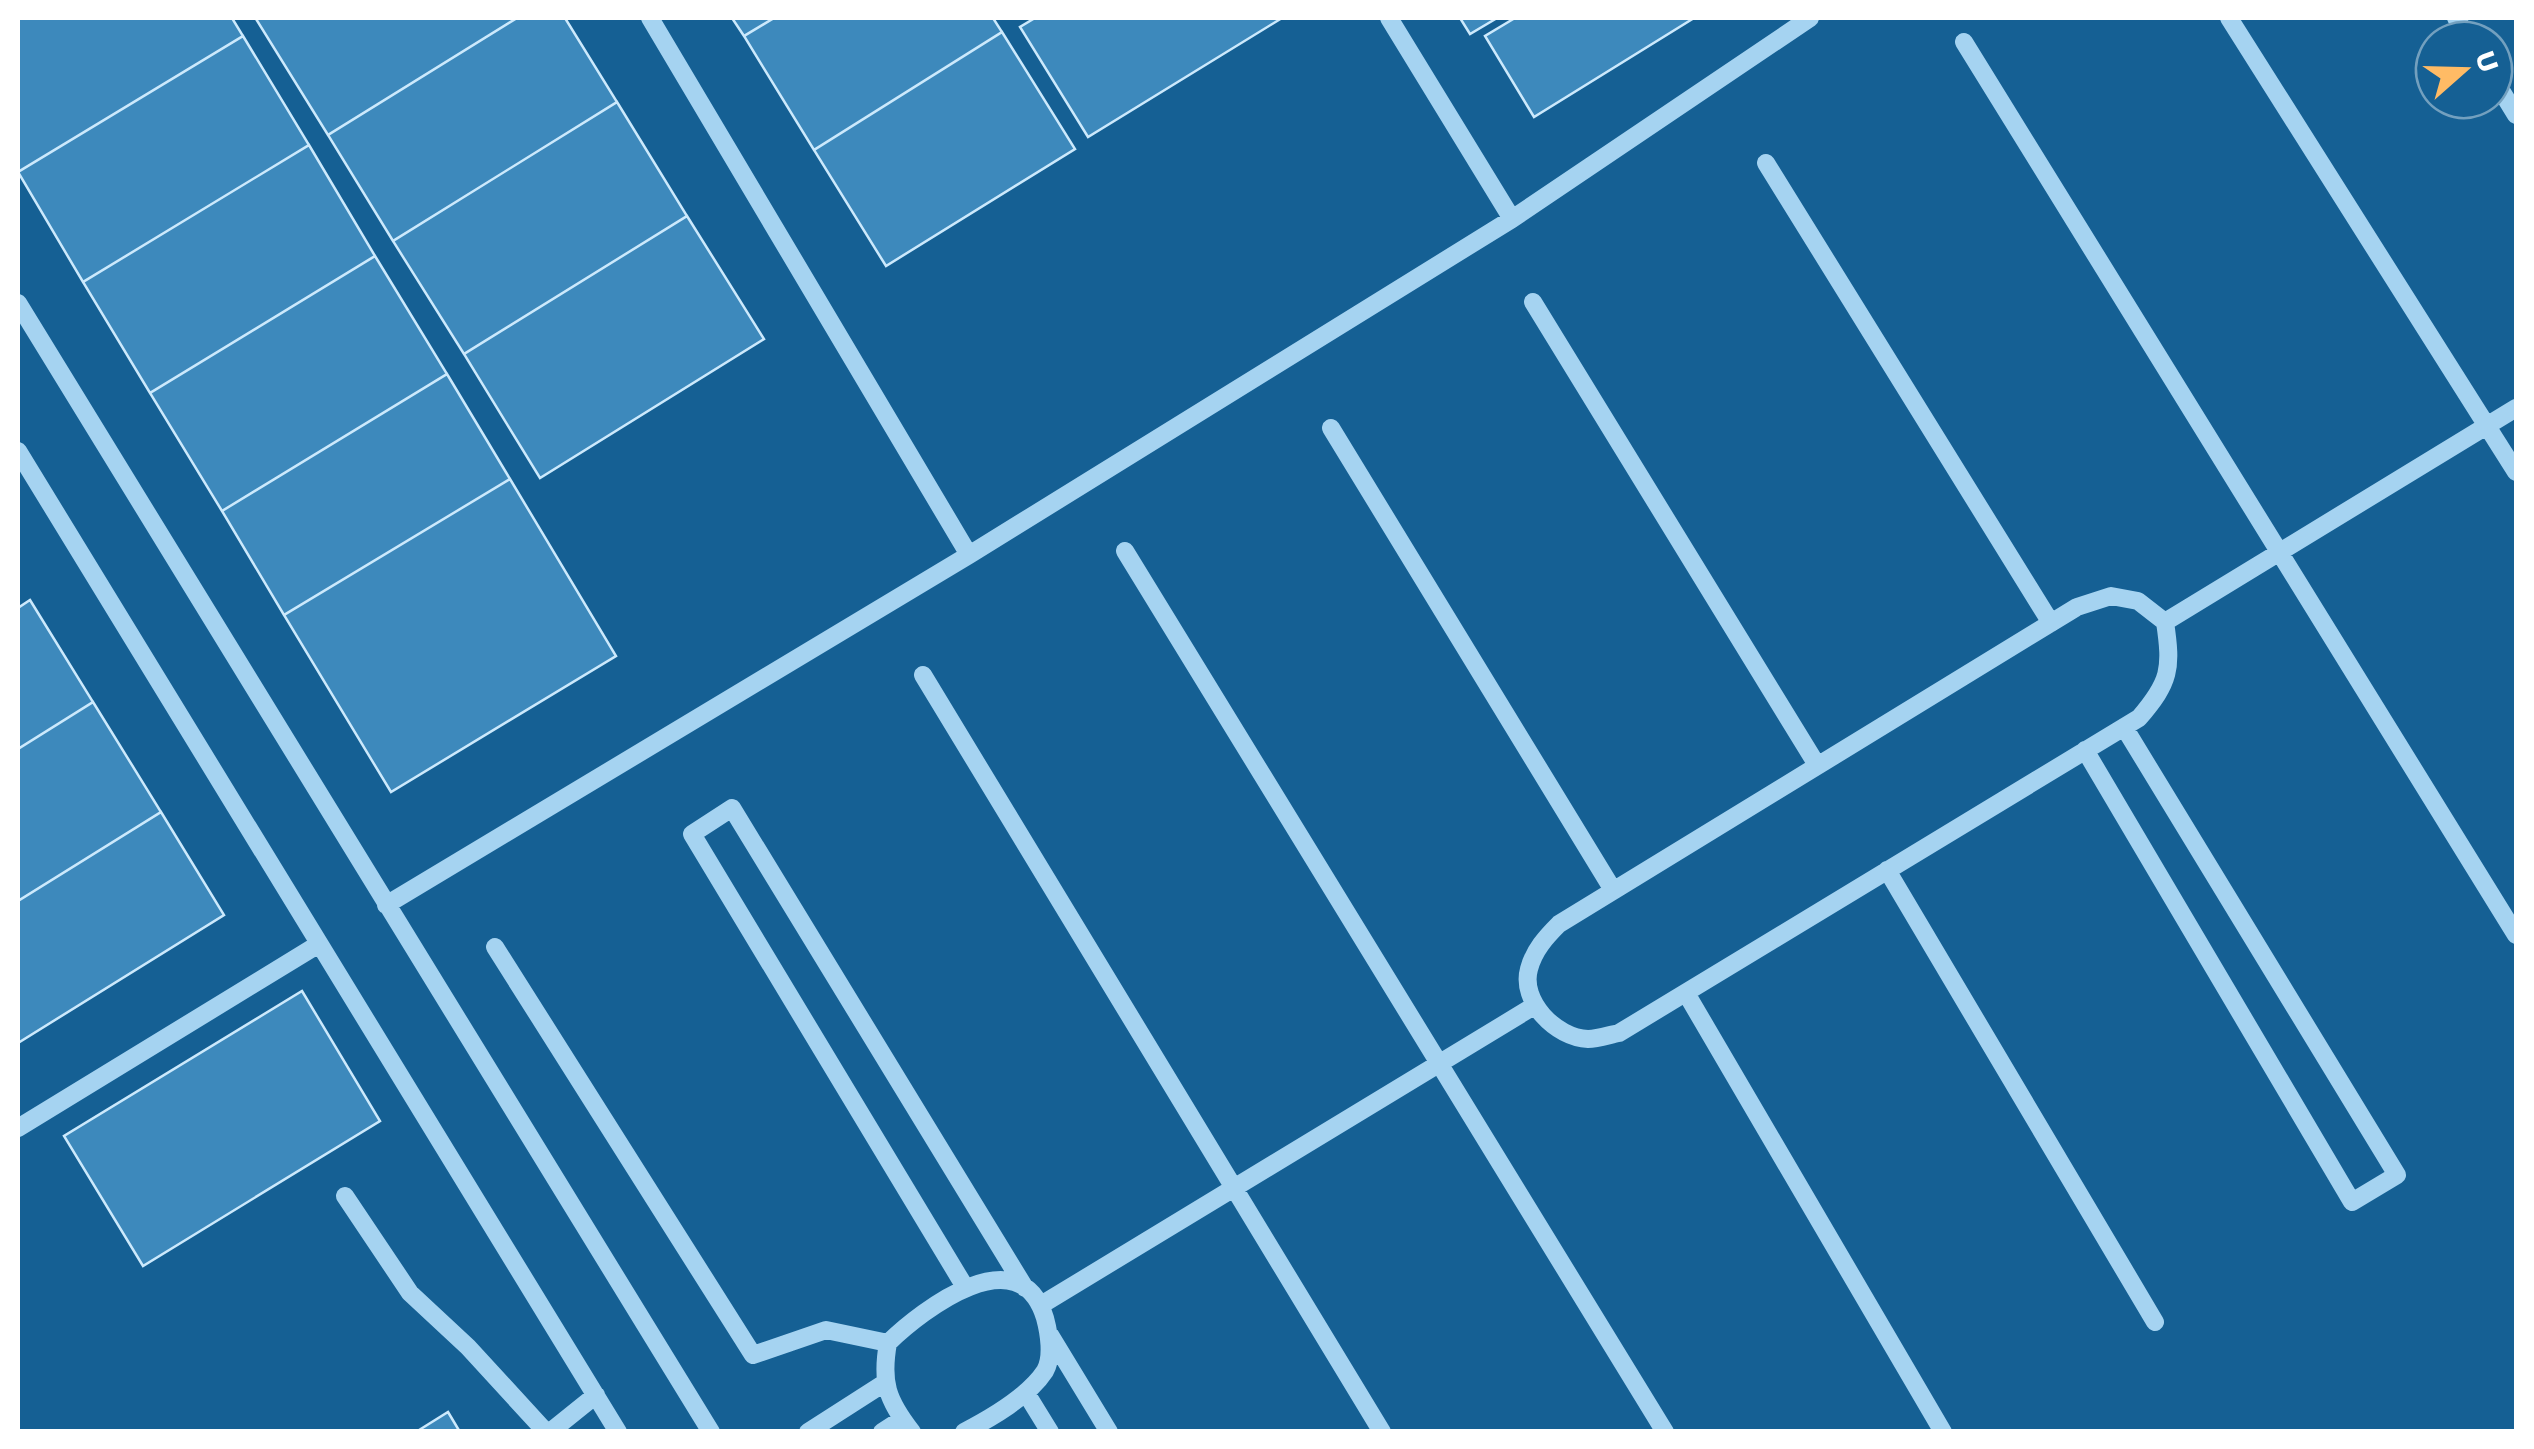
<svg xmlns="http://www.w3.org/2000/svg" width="2534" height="1449" font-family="'Work Sans',sans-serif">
	<rect width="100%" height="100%" fill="#156094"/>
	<path fill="#3d89bc" stroke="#cce9fc" stroke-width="2.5" d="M18,18H232L243,36L18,172Z
		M259,18H517L328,135L256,19Z
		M517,18H565L617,102L393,241L328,135Z
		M732,18H774L744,36Z
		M774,18H993L1002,32L814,150L744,36Z
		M1035,18H1282L1088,137L1020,27Z
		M1460,18H1497L1470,34Z
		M1515,18H1694L1534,117L1485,36Z
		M1002,32L1075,149L886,266L814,150Z
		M243,36L309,145L83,282L18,172Z
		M617,102L687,216L464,354L393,241Z
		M309,145L375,256L150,393L83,282Z
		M687,216L764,339L540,478L464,354Z
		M375,256L447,374L222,511L150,393Z
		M447,374L510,479L284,615L222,511Z
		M510,479L616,656L391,792L284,615Z
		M30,600L93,702L18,749V608Z
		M93,702L161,812L18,901V749Z
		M161,812L224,915L18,1043V901Z
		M302,991L380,1121L143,1266L64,1136Z
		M448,1412L460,1432H416Z"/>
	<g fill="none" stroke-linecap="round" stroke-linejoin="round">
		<path stroke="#a5d3f1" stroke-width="18" d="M650,18L969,555
			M1389,18L1512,219
			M2229,18L2516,472
			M2456,18L2470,40
			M1964,42L2516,935
			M2494,79L2516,115
			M1766,163L2051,623
			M1533,302L1817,765
			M18,303L711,1432
			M1331,428L1613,890
			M18,451L618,1432
			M1125,551L1665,1432
			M2111,596L2138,601L2165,622C2172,669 2170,682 2139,718L1619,1033C1609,1035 1598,1039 1588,1039C1556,1038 1520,1001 1529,969C1534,950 1546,937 1559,924L2077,607Z
			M2165,622L2516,408
			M923,675L1382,1432
			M2085,750L2352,1202L2397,1175L2124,727
			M1887,870L2155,1322
			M386,905L969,555L1512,219L1810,18
			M495,947L753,1355L826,1330L888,1343
			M1686,993L1943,1432
			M18,1128L319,944
			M345,1196L410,1293L468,1347L546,1432
			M965,1287L692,834L732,808L1025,1288
			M1041,1305L1534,1006
			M1050,1335L1109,1432
			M1026,1393L1050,1432
			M550,1432L596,1395
			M808,1432L886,1382
			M882,1432L902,1419
			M912,1432C887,1400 881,1382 888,1343C923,1309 1020,1235 1045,1318C1049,1333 1053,1357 1045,1371C1028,1397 991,1418 964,1432"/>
	</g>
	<rect width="2534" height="1449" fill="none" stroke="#ffffff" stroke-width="40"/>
	<g transform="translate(2464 70) rotate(70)"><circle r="48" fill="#156094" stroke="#73a0bf" stroke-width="2.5"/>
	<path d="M0-8L18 38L0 25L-18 38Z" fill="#ffbb65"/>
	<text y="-15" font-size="28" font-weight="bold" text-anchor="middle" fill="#ffffff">U</text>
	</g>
</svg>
